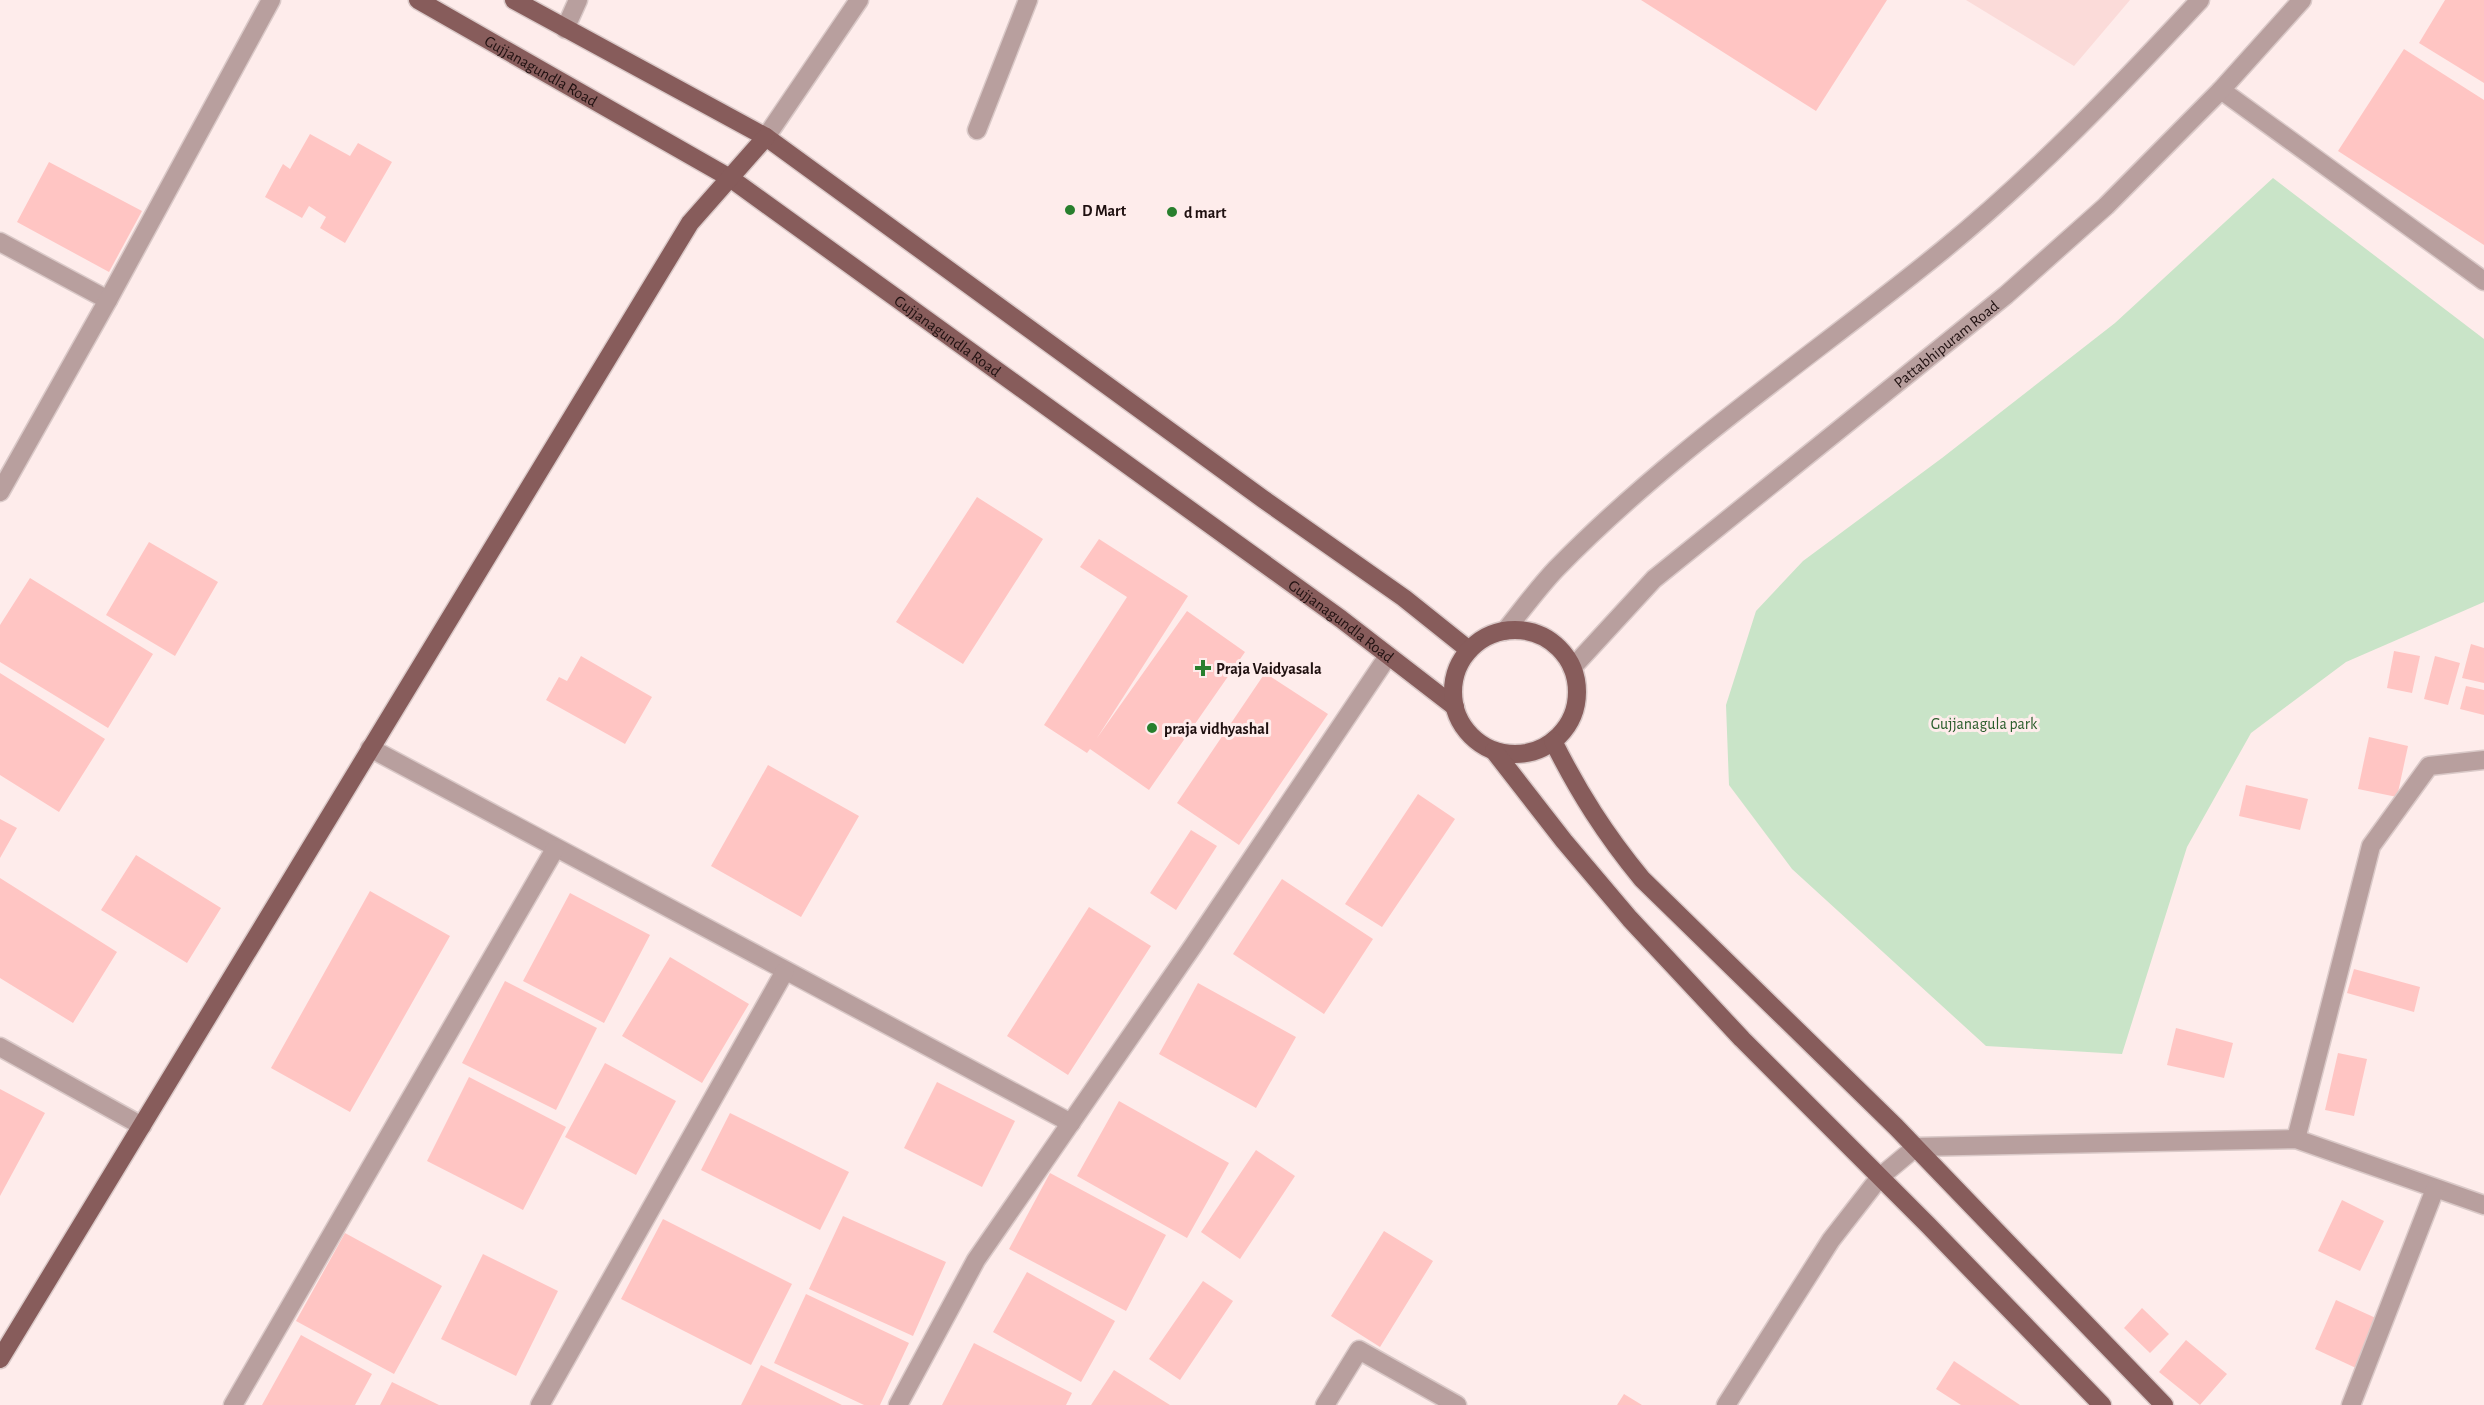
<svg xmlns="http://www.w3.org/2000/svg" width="2484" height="1405" font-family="'Alegreya Sans',sans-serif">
	<rect width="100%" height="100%" fill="#feeceb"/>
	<path fill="#fbdbd9" d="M1966,0H2130L2074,66Z"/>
	<path fill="#c9e4c8" d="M2273,178L2484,339V602L2346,662L2251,733L2187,847L2122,1054L1986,1046L1792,869L1729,785L1726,705L1756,611L1803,561L1942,458L2115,323Z"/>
	<path fill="#ffc5c3" d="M1641,0H1887L1816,111Z
		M2445,0H2484V83L2419,43Z
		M2404,49L2484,100V245L2338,151Z
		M310,134L350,156L358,143L392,162L345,243L320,228L326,217L309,206L302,218L265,197L283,164L290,169Z
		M49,162L142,211L109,272L17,222Z
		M977,497L1043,539L963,664L896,622Z
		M1099,539L1188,596L1097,738L1187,611L1245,652L1149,790L1090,749L1087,753L1044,725L1127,597L1080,567Z
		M149,542L218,582L175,656L106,615Z
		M30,578L153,654L108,728L0,662V625Z
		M2471,644L2484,648V683L2462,678Z
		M2394,651L2420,656L2412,693L2387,688Z
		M581,656L652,697L625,744L546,700L559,677L567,681Z
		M2435,656L2460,663L2448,705L2424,699Z
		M0,673L105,739L59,812L0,775Z
		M1265,673L1328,714L1239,845L1177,803Z
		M2466,686L2484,690V715L2460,709Z
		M2369,737L2408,746L2397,797L2358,789Z
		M768,765L859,816L801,917L711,866Z
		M2246,785L2308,799L2300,830L2239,816Z
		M1418,794L1455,819L1382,927L1345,904Z
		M0,819L17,828L0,858Z
		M1191,830L1217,846L1176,910L1150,893Z
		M136,855L221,908L187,963L101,910Z
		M0,878L117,952L73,1023L0,978Z
		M1282,879L1373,939L1324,1014L1233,954Z
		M370,891L450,936L350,1112L271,1068Z
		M570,893L650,935L604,1023L523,981Z
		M1089,907L1151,946L1068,1075L1007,1036Z
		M670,957L749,1004L702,1083L622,1036Z
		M2354,969L2420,987L2414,1012L2347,993Z
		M505,981L597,1028L556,1110L462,1063Z
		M1198,983L1296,1037L1256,1108L1159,1054Z
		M2176,1028L2233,1043L2224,1078L2167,1065Z
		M2338,1053L2367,1059L2354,1116L2325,1110Z
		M605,1063L676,1101L636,1175L565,1137Z
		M469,1077L566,1127L523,1210L427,1161Z
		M937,1082L1015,1121L982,1187L904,1148Z
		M0,1089L45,1113L0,1196Z
		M1119,1101L1229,1163L1187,1238L1077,1176Z
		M730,1113L849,1172L820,1230L701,1170Z
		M1256,1150L1295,1176L1240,1259L1201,1232Z
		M1050,1173L1166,1235L1126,1311L1009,1249Z
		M2342,1200L2384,1221L2360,1271L2318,1251Z
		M843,1216L946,1262L913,1336L809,1289Z
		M663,1219L792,1284L751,1365L621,1299Z
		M1384,1231L1433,1261L1380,1347L1331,1316Z
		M345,1233L442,1286L394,1374L296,1321Z
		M483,1254L558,1291L516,1376L441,1339Z
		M1027,1272L1115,1321L1081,1382L993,1332Z
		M1203,1281L1233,1301L1180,1380L1149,1359Z
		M806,1294L909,1343L880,1405H864L774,1363Z
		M2336,1300L2378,1319L2356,1368L2315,1349Z
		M2142,1308L2169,1334L2150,1353L2124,1328Z
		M301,1335L372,1374L355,1405H262Z
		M2186,1340L2227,1374L2200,1405L2159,1372Z
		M974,1343L1072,1393L1066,1405H942Z
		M1954,1361L2020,1405H1961L1936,1389Z
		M761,1365L842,1405H741Z
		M1114,1370L1170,1405H1091Z
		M392,1382L439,1405H380Z
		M1624,1394L1642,1405H1617Z"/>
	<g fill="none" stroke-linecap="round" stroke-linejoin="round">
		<g stroke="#dac9c8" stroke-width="21">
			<g id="minor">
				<path d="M565,29L578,0"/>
				<path d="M2221,90L2484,281"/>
				<path d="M977,130L1028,0"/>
				<path d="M766,137L859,0"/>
				<path d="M0,242L108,300"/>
				<path d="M0,492L108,300L271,0"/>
				<path d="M1505,631C1522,610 1538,588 1556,569C1673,449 1813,356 1943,250C2036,174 2118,88 2200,0"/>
				<path id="s1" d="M1572,668L1654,579L2006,295L2106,206L2221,90L2302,0"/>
				<path d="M370,748L1071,1123"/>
				<path d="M0,1047L142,1126"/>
				<path d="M2296,1139L2371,846L2429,766L2484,760"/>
				<path d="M233,1405L555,849"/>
				<path d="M540,1405L785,971"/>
				<path d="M898,1405L976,1260L1193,946L1388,656"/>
				<path d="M1325,1405L1359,1350L1457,1405"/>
				<path d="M1726,1405L1831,1240L1880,1177L1916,1147L2296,1139L2484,1205"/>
				<path d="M2351,1405L2435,1189"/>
			</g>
		</g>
		<g stroke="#dac9c8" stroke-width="21">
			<g id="major">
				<path id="s2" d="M418,0L730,178L1341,619L1455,707"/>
				<path d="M514,0L766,137L1263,499L1404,598L1469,650"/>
				<circle cx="1515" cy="692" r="62"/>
				<path d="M1553,741C1579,793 1605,834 1642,879L1896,1127L2164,1405"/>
				<path d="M1494,751L1564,841L1630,919L1742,1039L1928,1225L2102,1405"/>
				<path d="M0,1359L690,223L766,137"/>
			</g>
		</g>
		<use href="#minor" stroke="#b89f9e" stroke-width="18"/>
		<use href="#major" stroke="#875c5b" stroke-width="18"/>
	</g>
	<g fill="#287f2d" stroke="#feeceb" stroke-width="2">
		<circle cx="1070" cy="210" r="6"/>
		<circle cx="1172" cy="212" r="6"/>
		<path d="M1200 659h6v6h6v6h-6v6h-6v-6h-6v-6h6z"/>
		<circle cx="1152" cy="728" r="6"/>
	</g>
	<g text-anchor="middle" stroke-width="6" stroke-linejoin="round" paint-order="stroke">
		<g font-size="16" fill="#1f1010" stroke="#feeceb">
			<text dy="6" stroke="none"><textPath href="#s2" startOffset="142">Gujjanagundla Road</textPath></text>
			<text dy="6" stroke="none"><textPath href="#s2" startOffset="628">Gujjanagundla Road</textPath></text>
			<text dy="6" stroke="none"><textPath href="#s1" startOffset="496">Pattabhipuram Road</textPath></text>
			<text dy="6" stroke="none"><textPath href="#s2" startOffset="1114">Gujjanagundla Road</textPath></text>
		</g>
		<g font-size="16" font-weight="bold" fill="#1f1010" stroke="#feeceb" text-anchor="start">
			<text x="1082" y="216">D Mart</text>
			<text x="1184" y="218">d mart</text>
			<text x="1216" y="674">Praja Vaidyasala</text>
			<text x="1164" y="734">praja vidhyashal</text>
		</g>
		<g font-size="16" fill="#285b29" stroke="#feeceb">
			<text x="1984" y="729">Gujjanagula park</text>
		</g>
	</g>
</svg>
